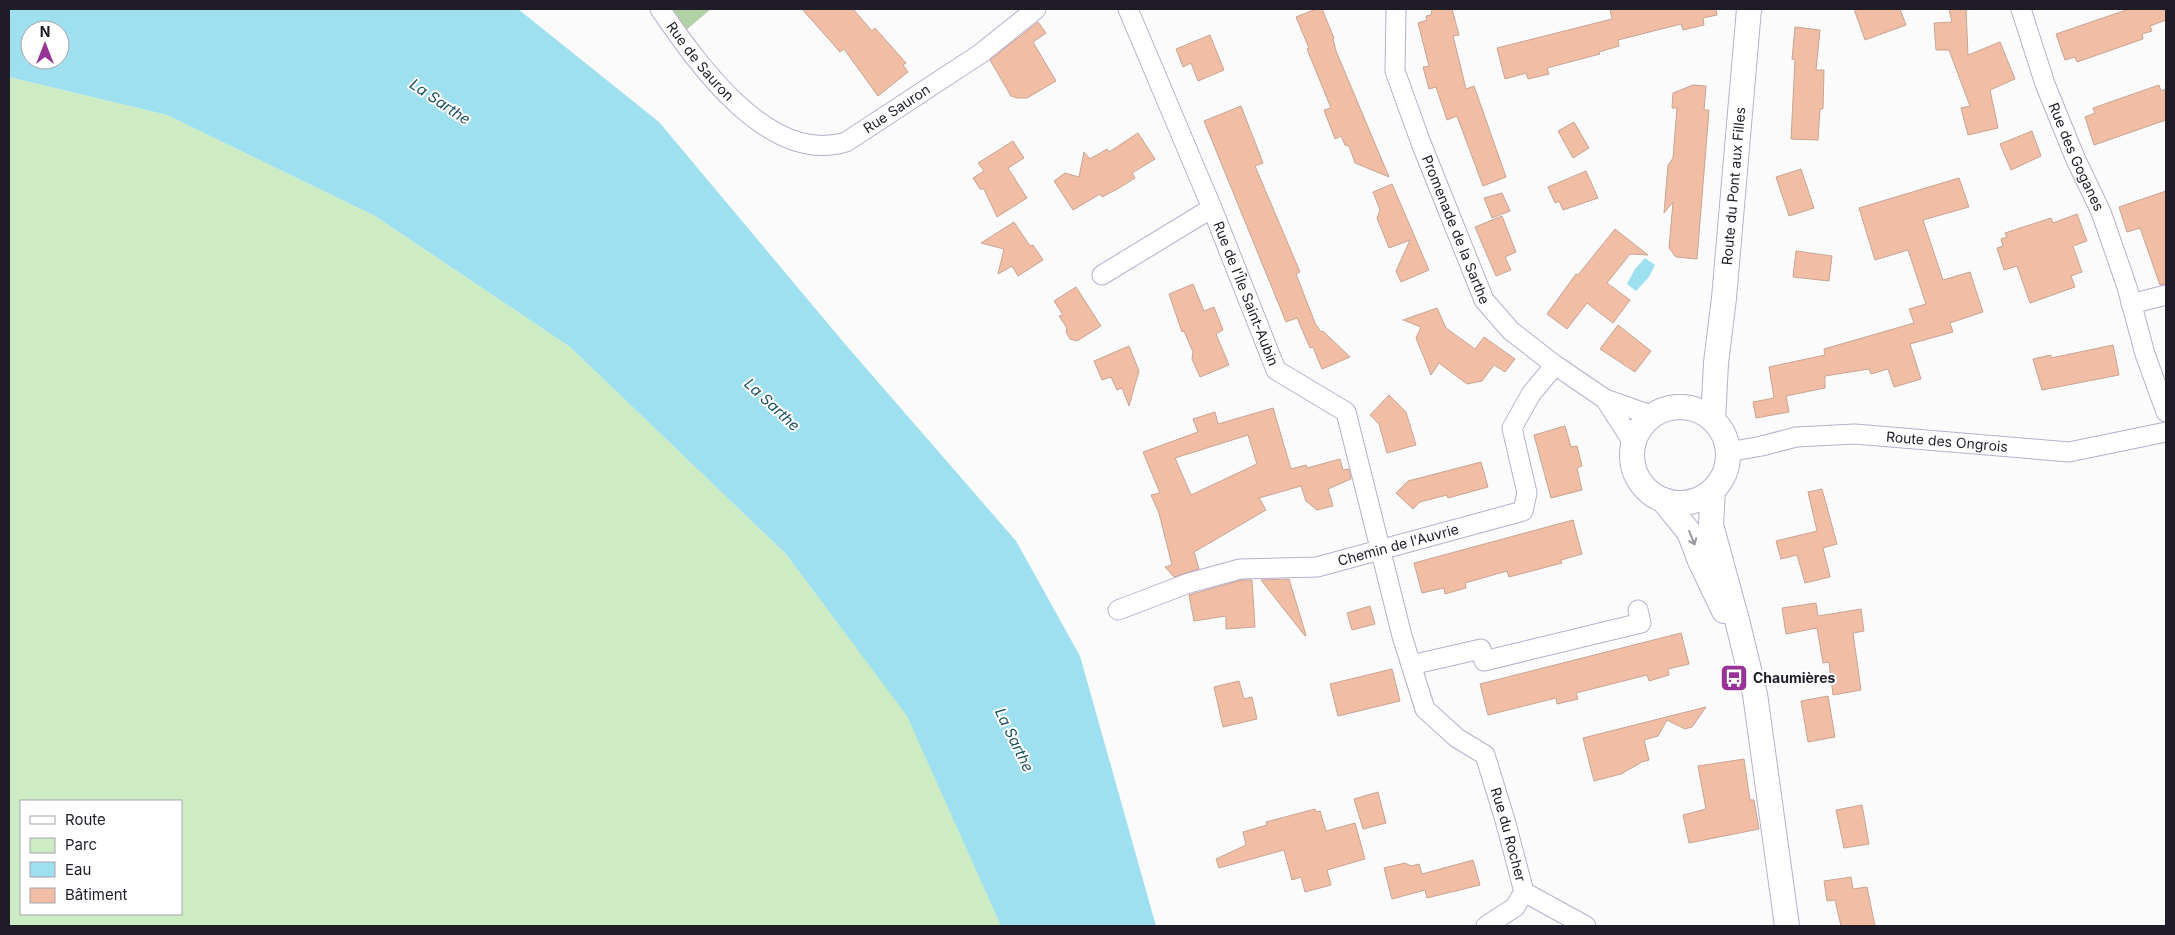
<svg xmlns="http://www.w3.org/2000/svg" width="2175" height="935" font-family="Inter,sans-serif">
	<rect width="100%" height="100%" fill="#fbfbfb"/>
	<path fill="#ceecc4" fill-rule="evenodd" d="M9,77L167,115L375,216L570,347L786,554L908,716L1001,926H9ZM21,801H181V914H21Z"/>
	<path fill="#b0d2a6" d="M669,9H711L685,31Z"/>
	<path fill="#9ee0f0" fill-rule="evenodd" d="M9,9H518L659,122L845,344L1016,541L1080,656L1156,926H1001L907,716L786,554L570,347L375,216L167,115L9,77ZM30,30H60V60H30Z
		M1645,258L1655,265L1649,277L1636,291L1627,284L1635,269Z"/>
	<path fill="#f2bda5" stroke="#c8a493" fill-rule="evenodd" d="M802,9H853L872,31L875,28L906,63L903,65L908,72L878,96L844,49L840,52Z
		M1316,9H1322L1334,38L1333,39L1336,51L1389,177L1355,163L1349,146L1345,145L1341,136L1335,139L1324,110L1331,108L1307,49L1309,48L1296,17Z
		M1432,9H1452L1459,35L1453,36L1466,89L1474,86L1506,177L1483,186L1457,116L1447,120L1436,87L1429,89L1423,67L1429,66L1418,23L1427,20L1426,16L1431,15Z
		M1610,9H1716L1717,15L1703,18L1704,25L1683,30L1681,24L1618,40L1619,46L1599,52L1600,54L1547,68L1549,74L1528,79L1526,73L1505,79L1497,48L1612,19Z
		M1854,9H1900L1906,25L1865,40Z
		M1949,9H1966L1968,55L2000,42L2015,79L1990,90L1998,128L1968,135L1961,108L1970,106L1949,50H1936L1934,23L1952,22Z
		M2129,9H2166V20L2150,26L2152,31L2142,34L2143,39L2077,62L2075,57L2065,60L2056,34Z
		M1038,22L1046,33L1033,42L1056,81L1027,98H1017L1011,96L990,60Z
		M1795,27L1820,30L1816,70H1824L1823,109H1820L1818,140L1791,139L1795,60L1792,59Z
		M1210,35L1224,70L1198,81L1191,63L1183,67L1176,49Z
		M1693,85L1706,86L1704,110H1709L1697,259L1676,257L1669,248L1673,202L1664,213L1668,165L1673,158L1677,108H1672L1673,93Z
		M2159,85L2161,91L2166,89V120L2094,145L2085,117L2095,113L2093,108Z
		M1241,106L1263,163L1255,166L1300,272L1296,274L1315,323L1321,332L1323,331L1350,357L1322,369L1313,347L1310,348L1297,318L1286,322L1204,121Z
		M1574,122L1589,148L1573,158L1558,131Z
		M2032,131L2041,156L2011,170L2000,144Z
		M1138,133L1155,159L1132,173L1135,178L1119,188L1102,197L1100,194L1073,210L1054,181L1065,173L1079,177L1084,152L1090,159L1107,149L1109,152Z
		M1013,141L1024,158L1008,168L1027,198L997,217L984,189H980L973,178L984,171L978,163Z
		M1801,169L1814,208L1789,216L1776,177Z
		M1586,171L1598,198L1563,210L1559,201L1555,203L1548,187Z
		M1959,178L1969,207L1923,220L1943,280L1970,272L1983,312L1950,323L1953,332L1910,344L1921,379L1894,387L1888,369L1871,374L1869,369L1825,376V388L1786,396L1789,412L1756,418L1753,402L1774,398L1769,367L1825,355L1824,349L1914,323L1909,309L1926,304L1908,250L1875,260L1859,208Z
		M1392,184L1429,270L1401,282L1396,271L1410,240L1389,248L1377,218L1380,210L1373,192Z
		M2166,191V284L2160,285L2140,228L2127,232L2119,207Z
		M1502,193L1510,211L1492,218L1484,198Z
		M2077,214L2087,241L2073,246L2082,272L2071,276L2075,287L2030,303L2017,266L2004,270L1997,248L2003,246L2001,239L2007,237L2005,233L2051,218L2053,223Z
		M1502,216L1516,252L1505,257L1511,270L1496,276L1475,227Z
		M1014,222L1030,246L1033,245L1043,260L1018,276L1012,266L998,274L1004,249L981,243Z
		M1615,229L1648,255L1630,254L1607,283L1630,300L1613,323L1587,303L1567,329L1547,314L1576,274L1578,275Z
		M1796,251L1832,256L1829,281L1793,277Z
		M1193,284L1204,311L1214,307L1223,330L1216,334L1229,365L1200,377L1192,359L1193,352L1184,331L1182,332L1169,294Z
		M1076,287L1101,326L1077,341L1070,339L1066,332L1067,328L1059,316L1063,315L1054,301Z
		M1437,308L1446,328L1475,349L1484,337L1515,359L1505,372L1494,365L1482,381L1467,384L1439,363L1431,375L1416,338L1421,327L1403,320Z
		M1618,325L1651,351L1635,372L1600,349Z
		M2113,345L2119,375L2042,390L2033,359L2051,355V358Z
		M1129,346L1139,371L1129,406L1122,388L1117,390L1111,377L1102,380L1094,361Z
		M1389,395L1406,412L1416,445L1387,453L1379,424L1370,415Z
		M1273,408L1291,469L1306,465L1307,468L1340,459L1343,470L1349,469L1351,479L1328,489L1333,506L1317,510L1306,501L1301,486L1259,498L1266,510L1194,552L1199,569L1174,577L1165,567L1172,565L1159,513L1151,495L1160,493L1143,452L1198,432L1193,419L1215,412L1218,424ZM1248,435L1257,464L1191,495L1175,458Z
		M1565,426L1571,447L1577,446L1582,466L1577,468L1582,490L1551,498L1534,435Z
		M1481,462L1488,487L1448,498L1447,495L1420,502L1413,509L1396,493L1408,481Z
		M1822,489L1837,544L1823,548L1830,577L1805,583L1797,555L1781,559L1776,541L1817,531L1808,492Z
		M1573,520L1582,554L1561,560L1562,563L1509,577L1507,571L1465,583L1466,588L1445,594L1444,588L1422,593L1414,563Z
		M1289,579L1306,635L1305,636L1261,580Z
		M1242,580H1252L1255,627L1226,629V616L1194,621L1189,595Z
		M1816,603L1818,616L1861,609L1864,631L1853,633L1861,690L1833,695L1829,662L1823,663L1817,628L1786,634L1782,608Z
		M1370,606L1375,624L1352,630L1347,613Z
		M1681,633L1689,664L1668,669L1669,675L1649,681L1647,675L1576,693L1578,699L1557,704L1556,698L1488,715L1480,684Z
		M1392,669L1400,701L1338,716L1330,684Z
		M1239,681L1244,699L1252,697L1257,719L1223,727L1214,687Z
		M1828,696L1835,737L1808,742L1801,701Z
		M1706,707L1692,727L1685,729L1667,720L1658,736L1644,740L1649,760L1642,762L1621,774L1594,781L1583,738Z
		M1744,759L1750,800H1754L1759,829L1689,843L1683,815L1706,809L1698,766Z
		M1378,792L1386,823L1363,829L1354,799Z
		M1862,805L1869,844L1844,848L1836,810Z
		M1315,809L1316,812L1320,811L1326,831L1355,823L1365,859L1327,870L1331,885L1305,892L1301,877L1292,880L1284,850L1219,868L1216,859L1246,845L1243,832L1267,825L1266,822Z
		M1473,860L1480,885L1427,898L1425,890L1392,899L1384,868L1405,863L1411,866L1419,864L1422,874Z
		M1851,877L1853,889L1867,887L1875,926H1841L1835,900L1827,901L1824,881Z"/>
	<g fill="none" stroke-linecap="round" stroke-linejoin="round">
		<g stroke="#baaecf" stroke-width="21">
			<g id="minor">
				<path id="s1" d="M660,9C697,63 769,166 846,142L980,54L1036,9"/>
				<path id="s2" d="M1128,9L1212,208L1276,370L1346,412L1402,636L1425,709L1457,738L1485,755L1505,820L1524,892L1515,907L1486,926"/>
				<path id="s3" d="M1396,9L1395,71L1421,143L1484,300L1511,331L1555,365L1605,399L1653,416"/>
				<path id="s4" d="M2021,9L2045,84L2076,160L2101,212L2127,287L2145,354L2166,412"/>
				<path d="M1102,275L1212,208"/>
				<path d="M2131,304L2166,295"/>
				<path d="M1605,399L1634,444"/>
				<path id="s5" d="M1728,452L1762,446L1796,437L1855,434L2069,452L2166,432"/>
				<path id="s6" d="M1118,610L1189,583L1240,569L1317,567L1523,511L1527,493L1512,428L1531,394L1555,365"/>
				<path d="M1411,665L1481,649L1484,661L1641,623L1638,610"/>
				<path d="M1524,892L1586,926"/>
			</g>
		</g>
		<g stroke="#baaecf" stroke-width="26">
			<g id="tertiary">
				<circle cx="1680" cy="455" r="48"/>
				<path id="s7" d="M1713,420L1716,363L1724,298L1749,9"/>
				<path d="M1713,490L1711,525L1738,624L1755,694L1787,926"/>
				<path d="M1663,500L1689,532L1700,561L1724,611"/>
			</g>
		</g>
		<use href="#minor" stroke="#fff" stroke-width="19"/>
		<use href="#tertiary" stroke="#fff" stroke-width="24"/>
	</g>
	<defs><path id="oneway-shaft" d="M-6 0H5M1.5-3L5.5 0L1.5 3" fill="none" stroke-width="1.6" stroke-linecap="round" stroke-linejoin="round" transform="scale(1.25)"/></defs>
	<use stroke="#9a989e" href="#oneway-shaft" transform="translate(1692 538) rotate(68)"/>
	<defs>
		<g id="bus-square" transform="scale(1.4375)"><rect x="-9" y="-9" width="18" height="18" rx="4" fill="#973297" stroke="#fff"/><path d="M-5-6H5V4H4V6H2V4H-2V6H-4V4H-5ZM-3.5-4V0h7V-4ZM-3.5 1.2v1.5H-2V1.2ZM2 1.2v1.5H3.5V1.2Z" fill="#fff"/></g>
	</defs>
	<g fill-rule="evenodd">
		<use href="#bus-square" x="1734" y="678"/>
	</g>
	<g text-anchor="middle" stroke-width="4" stroke-linejoin="round" paint-order="stroke">
		<g font-size="14" fill="#1f1b27" stroke="#fff">
			<text dy="5" stroke="none"><textPath href="#s1" startOffset="66">Rue de Sauron</textPath></text>
			<text dy="5" stroke="none"><textPath href="#s1" startOffset="304">Rue Sauron</textPath></text>
			<text dy="5" stroke="none"><textPath href="#s4" startOffset="158">Rue des Goganes</textPath></text>
			<text dy="5" stroke="none"><textPath href="#s7" startOffset="235">Route du Pont aux Filles</textPath></text>
			<text dy="5" stroke="none"><textPath href="#s3" startOffset="232">Promenade de la Sarthe</textPath></text>
			<text dy="5" stroke="none"><textPath href="#s2" startOffset="308">Rue de l'Île Saint-Aubin</textPath></text>
			<text dy="5" stroke="none"><textPath href="#s5" startOffset="221">Route des Ongrois</textPath></text>
			<text dy="5" stroke="none"><textPath href="#s6" startOffset="290">Chemin de l'Auvrie</textPath></text>
			<text dy="5" stroke="none"><textPath href="#s2" startOffset="938">Rue du Rocher</textPath></text>
		</g>
		<g font-size="14" font-weight="bold" fill="#1f1b27" stroke="#fff" text-anchor="start">
			<text x="1753" y="683">Chaumières</text>
		</g>
		<g font-size="15" font-style="italic" fill="#19515d" stroke="#fff">
			<text transform="translate(440 102) rotate(34)" y="5">La Sarthe</text>
			<text transform="translate(772 405) rotate(43)" y="5">La Sarthe</text>
			<text transform="translate(1014 740) rotate(64)" y="5">La Sarthe</text>
		</g>
	</g>
	<rect width="2175" height="935" fill="none" stroke="#1f1b27" stroke-width="20"/>
	<rect x="20" y="800" width="162" height="115" fill="#ffffff" stroke="#a5a4a9"/>
	<rect x="30" y="816" width="25" height="8" fill="#ffffff" stroke="#a5a4a9"/>
	<text x="65" y="825" font-size="15" fill="#1f1b27">Route</text>
	<rect x="30" y="838" width="25" height="15" fill="#ceecc4" stroke="#a5a4a9"/>
	<text x="65" y="850" font-size="15" fill="#1f1b27">Parc</text>
	<rect x="30" y="862" width="25" height="15" fill="#9ee0f0" stroke="#a5a4a9"/>
	<text x="65" y="875" font-size="15" fill="#1f1b27">Eau</text>
	<rect x="30" y="888" width="25" height="15" fill="#f2bda5" stroke="#a5a4a9"/>
	<text x="65" y="900" font-size="15" fill="#1f1b27">Bâtiment</text>
	<g transform="translate(45 45)"><circle r="24" fill="#ffffff" stroke="#a5a4a9"/>
	<path d="M0-4L9 19L0 12L-9 19Z" fill="#973297"/>
	<text y="-8" font-size="14" font-weight="bold" text-anchor="middle" fill="#1f1b27">N</text>
	</g>
</svg>
